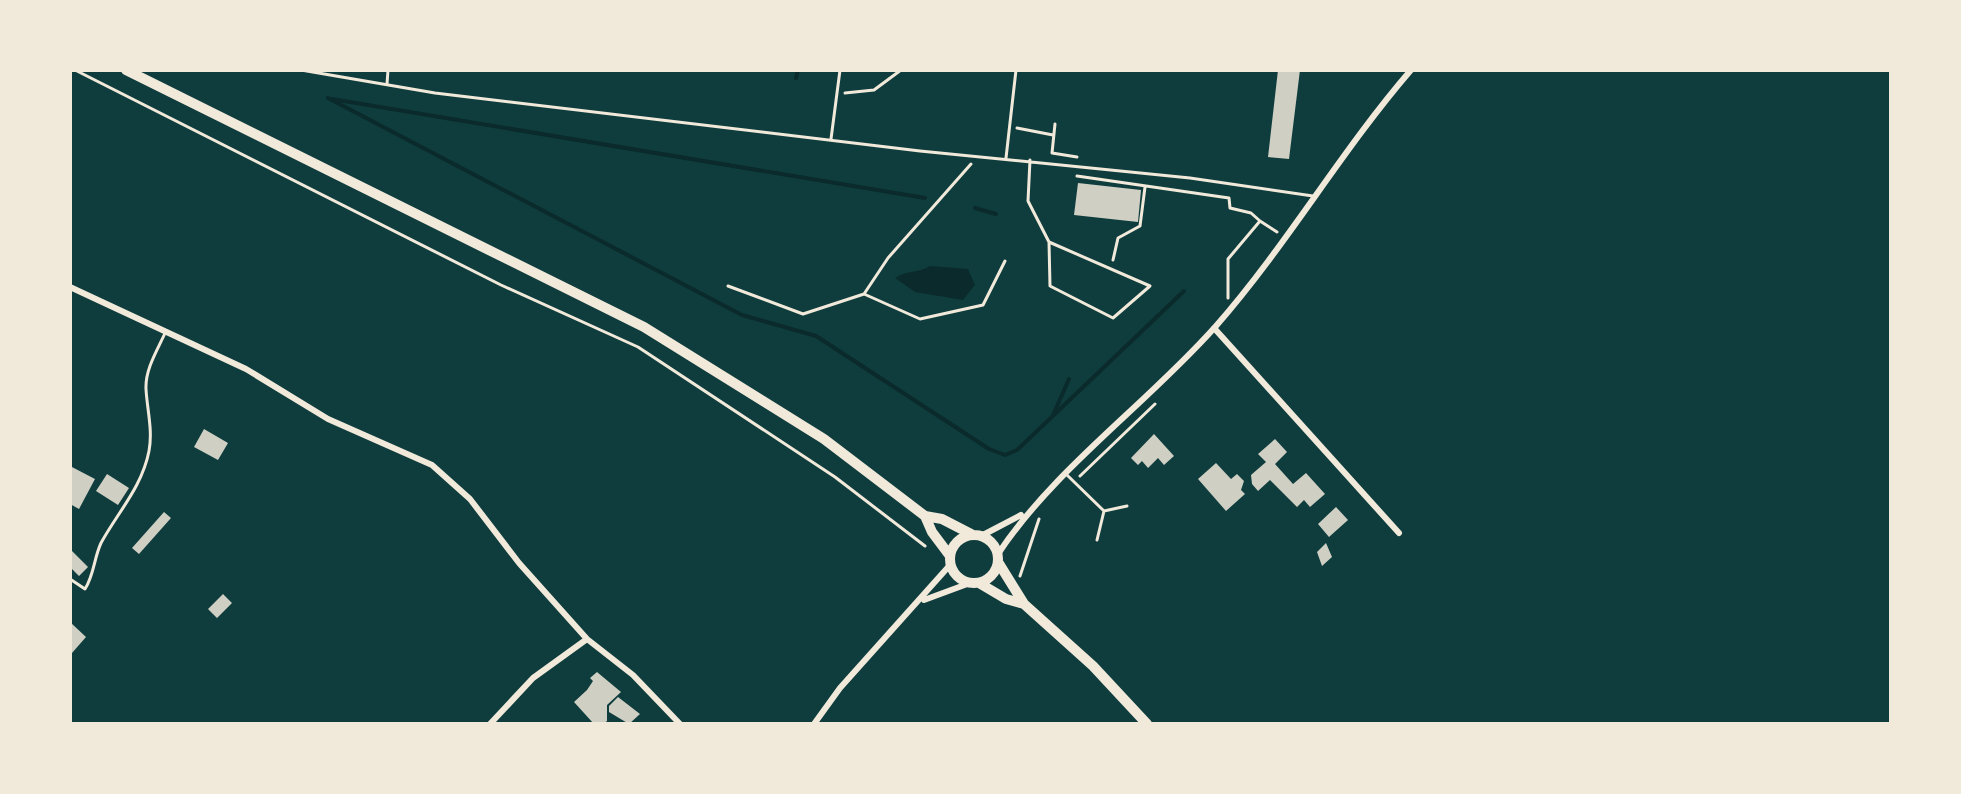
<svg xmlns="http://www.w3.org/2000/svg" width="1961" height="794" font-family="Overpass,sans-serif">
	<rect width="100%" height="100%" fill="#0f3d3e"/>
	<path fill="#0a2a2b" d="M930,266L968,269L975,285L963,300L915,292L895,278C907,270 919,273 930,266Z"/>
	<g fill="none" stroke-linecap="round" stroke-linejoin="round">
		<path stroke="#0a2a2b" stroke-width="4" d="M796,78L798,70
			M328,98L742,315L816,336L989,449L1005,455L1017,450L1184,291
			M332,99L925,198
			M975,208L996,214
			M1054,413L1069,379"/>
	</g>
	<path fill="#cfcfc3" d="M1278,70H1300L1289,159L1268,157Z
		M1078,183L1141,190L1138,222L1074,215Z
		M204,429L228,443L218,460L194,447Z
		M1154,434L1174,456L1164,465L1158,458L1148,468L1142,461L1138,465L1131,458Z
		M1275,439L1287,452L1275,464L1293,484L1306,473L1325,494L1310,507L1304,500L1297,507L1270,480L1258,491L1252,484L1251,475L1266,462L1258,454Z
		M1216,463L1231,479L1237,474L1244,481L1241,490L1245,494L1226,511L1198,479Z
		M70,466L95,479L79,509L70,504Z
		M107,474L129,488L118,505L96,491Z
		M1336,507L1348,520L1329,537L1318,524Z
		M164,512L171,518L139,554L132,548Z
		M1326,543L1332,557L1322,566L1317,552Z
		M70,549L88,567L79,576L70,567Z
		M223,594L232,603L217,618L208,609Z
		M70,622L86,637L72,653L70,652Z
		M597,672L621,692L607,705V721L603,724H594L574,702L587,690L593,681L590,678Z
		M618,697L640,714L629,724L609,712V706Z"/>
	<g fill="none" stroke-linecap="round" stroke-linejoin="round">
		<path stroke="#f1e9da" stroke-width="3" d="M75,70L501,285L638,347L835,477L925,546
			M956,70H974
			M845,93L874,90L901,70
			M1055,124L1052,153L1077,157
			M1017,128L1053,135
			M971,164L888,258L864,294L920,319L983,305L1005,261
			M1077,176L1229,198L1230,208L1251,213L1260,221L1228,259V298
			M1260,221L1277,232
			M1113,260L1118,238L1140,226L1145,187
			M728,286L803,314L864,294
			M1080,476L1155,404
			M1020,576L1039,519"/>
		<path stroke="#f1e9da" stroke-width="3" d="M301,70L435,93L920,151L1190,178L1313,196
			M387,84L388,70
			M831,139L840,70
			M1006,158L1016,70
			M1030,160L1028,201L1049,242L1150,286L1113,318L1050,286L1049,242
			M1067,475L1104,511
			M1104,511L1127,506
			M1097,540L1104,511
			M70,579L85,589C94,575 94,558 101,543C118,512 142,487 149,451C153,430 147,409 146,389C145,369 158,349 166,331"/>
		<path stroke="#f1e9da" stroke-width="6" d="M70,287L246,369L328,419L432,465L470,499L519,563L587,639L633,675L680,724
			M1214,328L1399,533
			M981,536L1021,515
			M998,554C1055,468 1147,404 1216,326C1287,245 1341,151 1411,70
			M924,600L970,583
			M490,724L533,678L587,639
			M814,724L840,688L950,565"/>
		<path stroke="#f1e9da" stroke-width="10" d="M126,70L644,327L824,439L925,516L942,519L973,535
			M925,516L932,532L950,556
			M950 559a24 24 0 1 1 48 0a24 24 0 1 1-48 0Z
			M998,562L1024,604L1093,666L1147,724
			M979,583L1006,599L1024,604"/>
	</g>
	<rect width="1961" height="794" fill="none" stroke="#f1e9da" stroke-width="144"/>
</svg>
